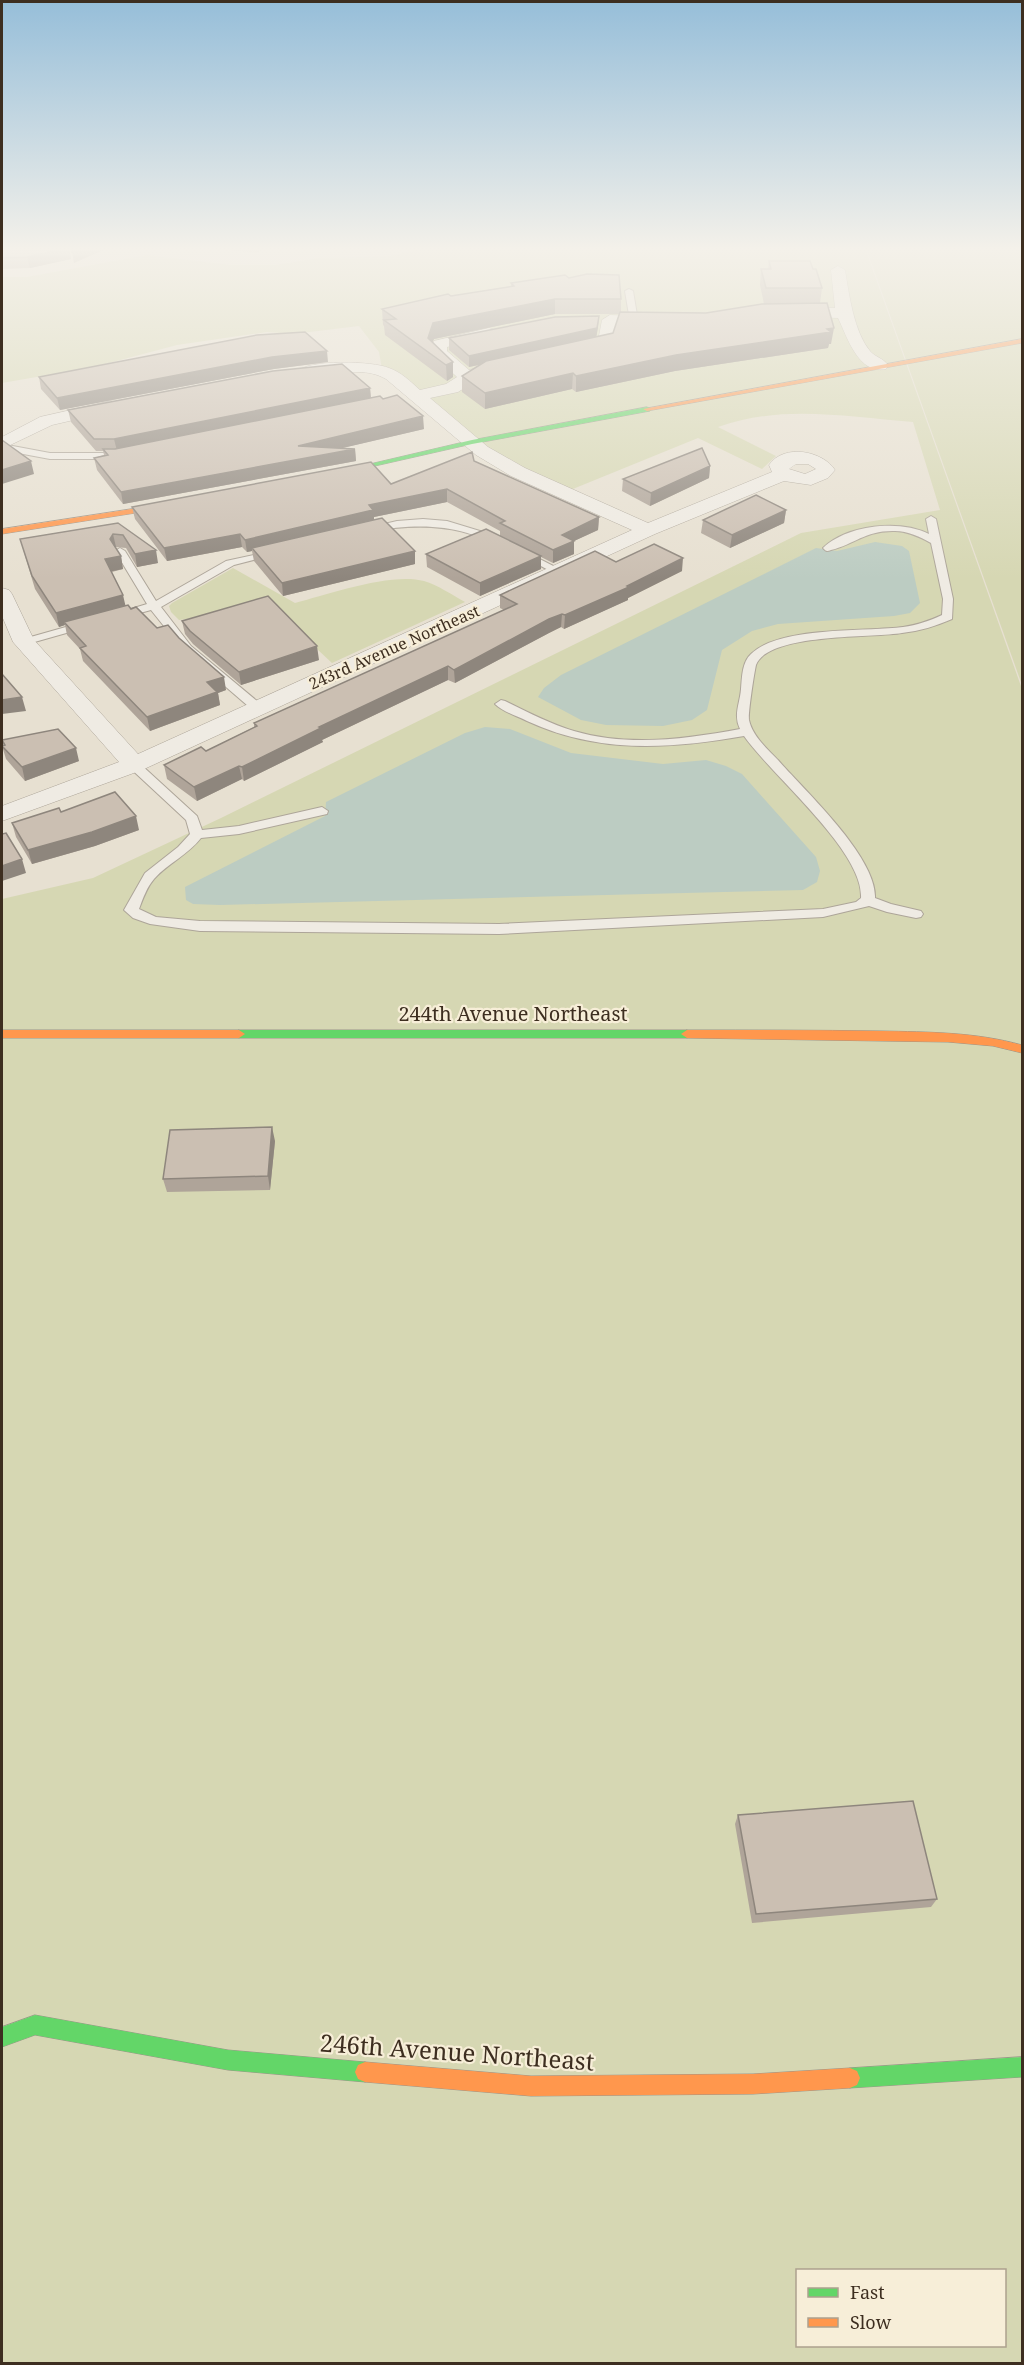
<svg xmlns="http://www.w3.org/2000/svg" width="1024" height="2365" font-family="'Noto Serif',serif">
	<rect width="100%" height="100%" fill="#e7e0d1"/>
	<path fill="#d6d7b3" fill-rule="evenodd" d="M423,248H865L1022,689V2363H2V899L93,878L221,818L801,533L940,510L913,422C846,417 783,404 718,427L776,456L762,469L698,438L563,493L518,472L382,369L379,352L359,326L293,334L267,332L177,345L94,367L2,383V277H27L147,255L231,265H276L318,258L391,256ZM798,2270H1004V2346H798Z
		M866,248H1022V685Z
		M233,568L295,603C328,594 392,572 424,581C438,585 452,595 465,602L332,663L272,607L179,620L171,612L169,606L172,603Z"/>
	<path fill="#bcccc2" d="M875,542L902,546L909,551L920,603L910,613L894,616L778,624L752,631L722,650L707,710L692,720L663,726L606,725L581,720L538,697L544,688L561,675L816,548L837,551Z
		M485,727L510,729L571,753L663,764L706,760L726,766L742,774L816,857L820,871L817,882L803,890L220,905L193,904L186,900L185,887L325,816L326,802L465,733Z"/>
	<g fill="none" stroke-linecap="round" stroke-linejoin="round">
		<g stroke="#ada599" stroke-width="2">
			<path id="lane" d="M629,289L633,291L638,321L634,324L630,321L625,291Z
				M2,444L50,453H120L125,456L120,459H50L2,450Z
				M931,516L936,519L953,599L952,619C936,626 920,631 902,633C872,638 768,633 756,665C754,674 748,713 749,720C752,735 767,749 778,760C804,790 877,857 875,898L891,904L921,911L923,914L921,917L916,918L887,912L869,906L823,917L499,934L200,931L150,924L133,918L124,910L145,873L178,847L190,834L186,820L130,768L128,765L130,762H138L197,816L202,830L239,826L322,807L328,811L327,814L239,834L201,838C188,855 168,863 154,879C147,887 143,898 139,909L156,917L200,921L499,924L823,909L856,902L861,898C864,851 771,775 744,736C670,749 598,754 527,721C517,716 503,712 495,704L501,700L505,701C528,712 550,724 574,731C628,747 686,739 740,729C733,715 740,703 741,689C742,677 742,662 751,654C779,626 864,632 903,627C917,625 929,621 942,615L943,599L931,543C920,537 908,531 895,531C866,530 855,544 831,550C826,552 826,551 823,548C847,525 899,519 929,534L926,519Z
				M423,519L447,521L493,535L565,572L560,575L556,574C483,536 453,516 368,532L363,529L397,521Z
				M120,548L125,551L156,601L226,561L277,550V554L234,565L161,607L191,646L263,706V712H255L183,650L151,610L118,619L114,618V614L147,604L115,551Z
				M87,621L91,622V626L24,645L18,642L20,640Z"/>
		</g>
		<g stroke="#ada599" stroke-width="1">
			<path id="street" d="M838,266L845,270C849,294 854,332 870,351C875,357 883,358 888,365L886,369C858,375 847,336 838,318L788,316L780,311L788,306L835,308L831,270Z
				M610,315L661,317L669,322L661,327L617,325L612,347L572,357L566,355L564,352L566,349L598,341L602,320Z
				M489,328L495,330L497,333L495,336L447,347V351L469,370L500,362L506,363L508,367L506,371L485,375L458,392L430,398L488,447L525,468L648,523L772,472L769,465C784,443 823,451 835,470L828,478L811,485L784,481L655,534L142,770L2,821V806L119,762L13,642L2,616V588L9,590L12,594L34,640L138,754L632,530L511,476L476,455L386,379C377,374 368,372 358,372C344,371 304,381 297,372C307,359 373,361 389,368C401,372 411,382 420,390L446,384L457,377L430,352L434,341ZM796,464H808L816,469L805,474L789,469Z
				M111,401L117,402L120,406L117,410L52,425L2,449V437L40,417Z"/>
		</g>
		<g stroke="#9c958a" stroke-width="1">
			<path id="fast" d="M647,407L651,409L650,411L472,444L331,476L327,474L472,440Z
				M239,1030H687L693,1034L687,1038H239L233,1034Z
				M35,2015L228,2050L365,2062L372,2065L375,2072L372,2079L365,2082L228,2070L35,2035L2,2047V2027Z
				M1022,2057V2077L850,2088L843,2085L840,2078L843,2071L850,2068Z"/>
		</g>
		<g stroke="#9c958a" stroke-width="1">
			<path id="slow" d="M1022,339V343L647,411L643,409Z
				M177,502L181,504L180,506L2,534V529Z
				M2,1030H239L245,1034L239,1038H2Z
				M687,1030C752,1030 816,1030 881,1031C928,1032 976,1032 1022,1045V1053L993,1046L948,1042L687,1038L681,1034Z
				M365,2062L531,2076L753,2074L850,2068L857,2071L860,2078L857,2085L850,2088L753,2094L531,2096L365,2082L358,2079L355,2072L358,2065Z"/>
		</g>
		<use href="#lane" fill="#efebe3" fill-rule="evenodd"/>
		<use href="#street" fill="#efebe3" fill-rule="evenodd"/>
		<use href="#fast" fill="#63d668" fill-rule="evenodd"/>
		<use href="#slow" fill="#ff974d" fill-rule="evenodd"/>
	</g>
	<path fill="#afa499" d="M2,248H69L71,259L30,268L2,269Z
		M214,248H392L262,249L257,253Z
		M769,261L813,269L822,288L820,303L831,344H829L828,348L675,371L576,392L572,389L485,409L462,392V376L479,365L469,367L449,350V338L598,327L596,337L613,333L619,314H555L434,339L432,342L453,362V377L447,381L385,335L384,326L383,325L382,309L451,296L511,286V283L569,278L621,299V312L706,313L764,304L760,285L761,269H768Z
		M328,362L274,369L60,410L41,389L39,377Z
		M370,388L371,398L424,429L342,448L355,449L356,461L123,504L97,470L94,458L104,455L103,451H96L71,422L68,410Z
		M474,461L599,517L598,530L574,541V554L553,563L541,557V569L480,596L427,567L426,554L500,535V531L447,502L374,517V520L415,551V564L283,596L254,561L252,551L247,552L242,547L167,561L135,519L132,507L391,484Z
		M710,466L709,478L650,506L622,491L623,479Z
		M786,510L784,523L730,548L701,533L703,520Z
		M118,523L158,563L137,567L126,548L116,547V548L121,556L123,569L112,572L125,606L157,628L179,638L226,690L218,693L220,705L150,731L83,661L80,649L67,635L65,625L59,627L35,589L20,539Z
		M616,562L682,571L628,598V600L564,629L561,627L549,633L455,683L448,680L322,740L323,742L244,781L242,779L197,801L167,779L164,765L206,751L254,727V723L504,610L500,608V595Z
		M182,621L319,660L241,685L193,644L185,634Z
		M2,740L79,761L25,781L6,759L2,746Z
		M61,812L139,830L95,846L32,864L16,837L12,823Z
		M275,1141L270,1190L167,1192L163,1179Z
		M738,1815L937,1899L931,1907L752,1923L735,1824Z"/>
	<path fill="#8e867d" d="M69,248L71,259L30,268L27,257Z
		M80,248H108L74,263L72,252Z
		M257,248H261L262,249L257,253Z
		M555,299V314L434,339L428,354V338L433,323Z
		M599,316L598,327L596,339L469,367V356Z
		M834,328L831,344H829L828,348L675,371L576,392V376L676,355Z
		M327,351L328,362L274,369L60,410L57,398L272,357Z
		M453,362V377L447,381L446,365Z
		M573,373L572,389L485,409V393Z
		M370,388L371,400L117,451L114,439Z
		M423,416L424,429L300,458L298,446Z
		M355,449L356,461L123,504L121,492Z
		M31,461L34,474L2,484V470Z
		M710,466L709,478L650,506L651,493Z
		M447,489V502L374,517V522L252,548V551L247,552L245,540L369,505Z
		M786,510L784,523L730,548L732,535Z
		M599,517L598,530L574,541V554L553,563V550L562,535Z
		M113,534L116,547L113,552L110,539Z
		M240,534L242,547L167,561L164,548Z
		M156,550L158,563L137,567L135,554Z
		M415,551V564L283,596L282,583Z
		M121,556L123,569L108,572L105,559Z
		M541,556V569L480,596V583Z
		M683,558L682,571L628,598V600L564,629L565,615L627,586Z
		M123,595L126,608L64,622L65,625L59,627L56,613Z
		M562,614L561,627L549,633L455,683L454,670L549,619Z
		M317,646L319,660L241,685L239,672Z
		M448,666V680L322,740L323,742L244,781L242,767L319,727Z
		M224,677L226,690L218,693L220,705L150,731L147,717L207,682Z
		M22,697L26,711L2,714V700Z
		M76,748L79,761L25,781L22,767Z
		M239,766L242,779L197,801L194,787Z
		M136,816L139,830L95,846L32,864L28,850Z
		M22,859L26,873L2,881V866Z
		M272,1127L275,1141L270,1190L268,1176Z"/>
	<path fill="#cbbfb2" stroke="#8e867d" stroke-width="1.5" d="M2,248H67L27,257L2,258Z
		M73,248H80L72,252Z
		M769,261H810L813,269H816L822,288H766L761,269H771Z
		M587,274L619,275L621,299H555L433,323L428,338L453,362L446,365L384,320L396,319L382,309L448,294L451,296L514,286L511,283L565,275L569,278Z
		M827,303L834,328L827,329L831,332L676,355L576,376L573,373L485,393L462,376L486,361L613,333L620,312L706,313L762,304Z
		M599,316L597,328L469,356L449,338L555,317Z
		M305,332L327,351L272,357L57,398L39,377L257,335Z
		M342,364L370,388L114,439H94L68,410L273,371Z
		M397,395L423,416L298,446L355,449L121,492L94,458L108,455L103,449H115L380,396L383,399Z
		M2,440L31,461L2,470Z
		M702,448L710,466L651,493L623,479Z
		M472,452L474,461L599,517L562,535L574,541L553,550L500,523L505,521L447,489L369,505L373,510L245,540L240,534L164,548L132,507L371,462L391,484Z
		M756,495L786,510L732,535L703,520Z
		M382,518L415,551L282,583L252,548Z
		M118,523L156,550L135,554L123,535L113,534L110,539L121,556L105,559L123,595L56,613L32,576L20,539Z
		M486,529L541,556L480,583L426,554Z
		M654,544L683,558L627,586L629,587L565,615L562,614L549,619L454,670L448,666L319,727L321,728L242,767L239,766L194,787L164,765L201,747L206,751L257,726L254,723L517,604L500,595L595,551L616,562Z
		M268,596L317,646L239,672L190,631L182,621Z
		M128,605L131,609L136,607L157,628L168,625L179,638L224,677L207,682L217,692L147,717L80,648L86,646L64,622Z
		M2,674L22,697L2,700Z
		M58,729L76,748L22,767L2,746L5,745L2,740Z
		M115,792L136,816L92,832L28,850L12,823L59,808L61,812Z
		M6,833L22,859L2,866V834Z
		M272,1127L268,1176L163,1179L170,1130Z
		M913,1801L937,1899L756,1914L738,1815Z"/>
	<linearGradient id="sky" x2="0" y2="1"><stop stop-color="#96bed9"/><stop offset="0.43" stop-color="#f4f1ea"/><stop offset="1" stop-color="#f4f1ea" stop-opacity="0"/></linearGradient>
	<rect width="1024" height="579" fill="url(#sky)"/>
	<g text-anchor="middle" stroke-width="4.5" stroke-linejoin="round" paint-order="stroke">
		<g font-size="16" fill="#3d2e20" stroke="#f7eed8">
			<text transform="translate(394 647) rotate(-24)" y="6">243rd Avenue Northeast</text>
		</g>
		<g font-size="20" fill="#3d2e20" stroke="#f7eed8">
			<text x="513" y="1021">244th Avenue Northeast</text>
		</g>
		<g font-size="24" fill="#3d2e20" stroke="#f7eed8">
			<text transform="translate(457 2053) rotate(4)" y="8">246th Avenue Northeast</text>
		</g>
	</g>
	<rect width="1024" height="2365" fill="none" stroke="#3d2e20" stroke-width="6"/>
	<rect x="796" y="2269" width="210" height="78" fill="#f7eed8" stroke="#ada18e" stroke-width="1.5"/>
	<rect x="808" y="2288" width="30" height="9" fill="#63d668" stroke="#ada18e" stroke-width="1.5"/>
	<text x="850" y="2299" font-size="18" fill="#3d2e20">Fast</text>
	<rect x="808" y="2318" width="30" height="9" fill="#ff974d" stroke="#ada18e" stroke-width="1.5"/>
	<text x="850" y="2329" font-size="18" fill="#3d2e20">Slow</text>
</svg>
